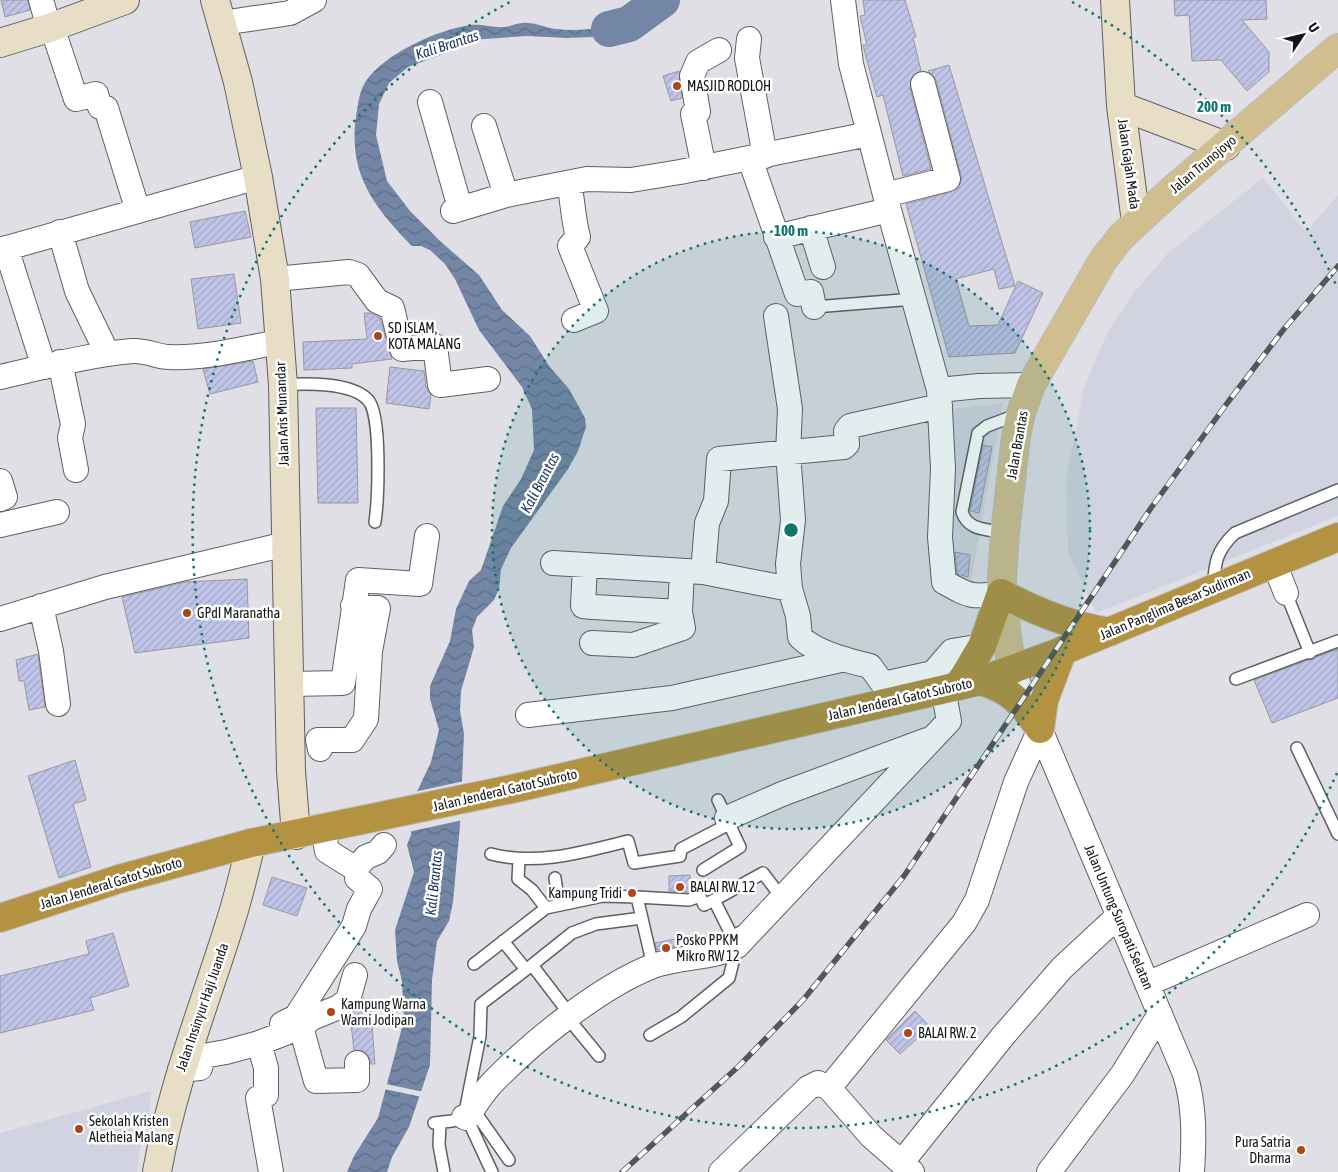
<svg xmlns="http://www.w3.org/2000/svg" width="1338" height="1172" font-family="'Asap Condensed',sans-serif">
	<defs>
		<pattern id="water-waves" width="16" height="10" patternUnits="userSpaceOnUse" patternTransform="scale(1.25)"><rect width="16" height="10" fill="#7386a5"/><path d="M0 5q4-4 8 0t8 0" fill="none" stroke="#5d6c85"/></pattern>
		<pattern id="building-hatch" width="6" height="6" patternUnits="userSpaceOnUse" patternTransform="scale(1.25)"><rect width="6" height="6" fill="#bfc4e8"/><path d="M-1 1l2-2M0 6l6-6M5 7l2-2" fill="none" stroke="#a3a8c6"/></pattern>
	</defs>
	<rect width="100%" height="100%" fill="#dfdfe5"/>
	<path fill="#d1d3e0" d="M1263,178L1306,232L1338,195V516L1096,613L1068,552L1066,480L1084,388L1107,333L1132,295L1169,252Z
		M1003,403L970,587L950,575L948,413L953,409Z
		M151,1091L149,1122L143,1125L137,1172H0V1133Z"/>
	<path fill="url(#water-waves)" d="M646,0L660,13L634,32L618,36L567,38L527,36L471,40L462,47L408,67L389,83L379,104L376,135L387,181L410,211L440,241L479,275L502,310L530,336L549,366L569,389L585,418L586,427L578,451L568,469L511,548L501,569L499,589L494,600L477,617L472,630L474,647L461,691L460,710L464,734L460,825L453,902L449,921L437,941L432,980L430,1065L409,1127L392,1157L387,1172H347L354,1156L378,1118L404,1020L402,981L397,961L395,930L414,872L407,845L411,835L414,798L431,762L439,730L430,699V686L450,641L456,609L469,581L481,570L503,506L521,479L534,450L532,409L522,387L479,330L455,279L445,264L430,250L421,246H412C374,207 348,174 356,117C358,105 359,91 366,81C384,54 439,29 471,25C482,24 494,28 505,27C512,26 520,22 527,23C537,23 547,28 556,29C572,31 590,30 605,26C620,23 636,10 646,0Z"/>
	<path fill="#dfdfe5" d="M464,781L463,820L408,832L411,798L414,792Z
		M386,1084L424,1092L422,1097L384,1089Z"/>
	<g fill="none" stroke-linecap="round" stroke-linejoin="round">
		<path stroke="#7386a5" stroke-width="36" d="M609,29L629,24L662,0"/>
	</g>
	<path fill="url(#building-hatch)" stroke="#98999e" d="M1,0H28L30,10L5,17Z
		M863,0H905L916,37H913L921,71L913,75L910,88L931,169L903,176L883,95L877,97L867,61L863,45H867L860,16L865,15Z
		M1174,0H1266L1267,19L1242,20L1269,52V72L1247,91L1221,60L1192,61L1189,15L1175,16Z
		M949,65L1015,286L999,289L994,269L956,279L969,326L998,325L1018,281L1043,293L1015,353L949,357L906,204L951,192L961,183V176L936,80L928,71Z
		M679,71L682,98L671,101L663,76Z
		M245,211L251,237L195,248L190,222Z
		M234,274L241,323L198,329L191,279Z
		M364,313H370L380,318L392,359L352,364V368L304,370L303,342L367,339Z
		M253,361L258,382L210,394L203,369Z
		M390,367L424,371L426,387L431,395L429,409L386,403Z
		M316,408H356L358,503H318Z
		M983,445L992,447L979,513L970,511Z
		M955,552L970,555L968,577L957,574Z
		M247,579L249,638L135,653L122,597L185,582Z
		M1338,649V698L1272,723L1254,680Z
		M38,654L45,707L29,710L24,681H19L16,660Z
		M75,760L86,800L73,804L91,867L59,878L28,776Z
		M690,875V892L669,891V876Z
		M272,877L307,888L297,916L263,905Z
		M113,933L129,986L90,998L94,1010L0,1033V976L89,954L86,941Z
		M675,939L676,946L657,950L655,943Z
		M362,999H370L375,1064H371L369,1057L364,1051L354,1050L350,1016L357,1010Z
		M915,1011L930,1027L900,1054L886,1040Z"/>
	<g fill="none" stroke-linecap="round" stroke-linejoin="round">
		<g stroke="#5f6065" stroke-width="14">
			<path id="lane" d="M814,307L914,299
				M283,385C304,383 352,382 368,400C382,414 378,501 375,522
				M1005,533C987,529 968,531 962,512L978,433L987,426L1019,414
				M1213,588C1215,562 1216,551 1235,533L1338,490
				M1286,593L1310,653
				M1236,679L1338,641
				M1297,748L1338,834
				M491,854C537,866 583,852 628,841L634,863L680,856L681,849L729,824
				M519,860L518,879L532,890L546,908
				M703,870L740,847L718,800
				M555,878L559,905
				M637,897L689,900L700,896L704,905L714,900L732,936L743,931
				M714,900L763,873L782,898
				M503,941L523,966
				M474,964L546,908L603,896L637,897L653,966
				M532,965L572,933L596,924L642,918
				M568,1018L599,1056
				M650,1035L681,1017L729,978L737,946
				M473,1109L509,1160
				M467,1118L492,1172
				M434,1123L452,1121L464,1117L480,1036L481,1004L532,965L571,1016
				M440,1124L439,1145L444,1172"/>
		</g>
		<g stroke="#5f6065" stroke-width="26">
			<path id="street" d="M41,0L49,28
				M843,0L851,64L889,210L939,390L943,469L940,537L944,582C969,596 972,598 1001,593
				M222,23L290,13L314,0
				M52,27L76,99L96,94L100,107L106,108L138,211
				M749,39L747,58L765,156
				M430,102L460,208
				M484,126L506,195
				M750,159L797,294L811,292L814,307
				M704,168L693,114L698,112L692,76L698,62L719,50
				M569,183C573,202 573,219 578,237L570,246L596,311L574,320
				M885,195L948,179L923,84
				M453,211L506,195L587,179L631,180L680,172L869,134
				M811,228L823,267
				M60,232L77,291L107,353
				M776,237L889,210
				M6,248L44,367
				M0,250L258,177
				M275,279L349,272L358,275L377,301L392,308L402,349L435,346L440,385L488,379
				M776,316L790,409L788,453L793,520L788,564L790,589L798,616L800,637C816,653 848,661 870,666L883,684L933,673L952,651L982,646
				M60,362L73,424L70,438L76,470
				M0,377C44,367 87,355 132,351C147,350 157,357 169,357C205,359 244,348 279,342
				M939,390L979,386L1031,385
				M0,481L5,497L0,499
				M0,525L57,512
				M553,563L703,572L790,589
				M1274,563L1286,593
				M585,565L583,606L593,607L680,612L682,571
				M703,572L707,523L716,501L719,459L844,447L847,444L846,431L850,426L940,406
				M41,606L51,651L58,704
				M0,619L105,587L286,544
				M592,643L633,645L683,628L680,612
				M1012,670L1040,729L1185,1074C1195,1106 1194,1139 1192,1172
				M289,684L343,683L358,580L420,584L427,536
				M528,715L672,698L845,659
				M320,749L318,740H352L366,719L370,651L378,608L353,606
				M727,818L782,794L927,740
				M323,829L327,851L351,866
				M355,869L366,857L378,852L384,845
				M1147,984L1307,915
				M282,1024L296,1017L354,926L359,909L370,889L357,878
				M301,1027L316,1081L357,1080V1063
				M259,1043L266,1068V1095L258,1098L271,1172
				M180,1070L200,1068L203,1056L226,1052L259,1043L301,1027L312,1018L339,1007L348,1000L355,975
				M829,1088L871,1136L912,1172
				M464,1117L467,1118C475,1105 483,1092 494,1081C533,1041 601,986 653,966C681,956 711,959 737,946L949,721L943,689
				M902,1162L1003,1036L1062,968L1118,916
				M721,1172L808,1088L818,1083L829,1088L964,923L977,900L1016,782L1040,729
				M1049,1172L1122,1075L1160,1014"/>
		</g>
		<g stroke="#5f6065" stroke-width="30">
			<path id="secondary" d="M215,0L238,82L258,177L275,279L283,385L291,771L296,835
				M1115,0L1121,106L1136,222
				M0,43L52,27L125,0
				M1121,106L1226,146
				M157,1172C172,1085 205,1004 231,920C239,895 245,869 251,843"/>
		</g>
		<g stroke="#bdbdbe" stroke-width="30">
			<path id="primary" d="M1012,670L1001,593L1005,533L1016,436L1021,413L1031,385L1103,260L1121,237L1171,191L1338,48"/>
		</g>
		<g stroke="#bdbdbe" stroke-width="30">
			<path id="highway" d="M980,681C1011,689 1022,704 1040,729
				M959,685L982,646L1001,593C1036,612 1070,626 1110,632
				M1040,729L1044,700L1063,650
				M0,918L119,879L251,843L516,788L980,681L1065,650L1338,537"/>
		</g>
		<use href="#lane" stroke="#fff" stroke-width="11"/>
		<use href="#street" stroke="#fff" stroke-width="24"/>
		<use href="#secondary" stroke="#e8dec6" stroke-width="28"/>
		<use href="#primary" stroke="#d1be8e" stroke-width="28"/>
		<use href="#highway" stroke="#b39242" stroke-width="28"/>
		<g stroke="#555659" stroke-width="5.5">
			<path id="rail" d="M622,1172L739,1066L803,1000L904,876L1151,508L1228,402L1284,329L1338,266"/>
		</g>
		<use href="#rail" stroke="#fff" stroke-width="4" stroke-dasharray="11" stroke-linecap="butt"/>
	</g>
	<circle cx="791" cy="530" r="299" fill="#0f766e" fill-opacity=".12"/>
	<g fill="none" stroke="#0f766e" stroke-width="2.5" stroke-dasharray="2.5 5">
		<circle cx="791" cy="530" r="299"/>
		<path d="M1337 773A598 598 0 1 1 510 2M1072 2A598 598 0 0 1 1337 287"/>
	</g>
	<g fill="#ac461a" stroke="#fff" stroke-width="2">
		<circle cx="677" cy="86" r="5"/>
		<circle cx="378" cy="336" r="5"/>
		<circle cx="187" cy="613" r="5"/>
		<circle cx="680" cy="887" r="5"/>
		<circle cx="632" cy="893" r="5"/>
		<circle cx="666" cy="948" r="5"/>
		<circle cx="331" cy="1012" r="5"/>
		<circle cx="908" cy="1033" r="5"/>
		<circle cx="79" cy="1129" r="5"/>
		<circle cx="1301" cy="1150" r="5"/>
	</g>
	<g text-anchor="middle" stroke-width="5" stroke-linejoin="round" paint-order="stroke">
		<g font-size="14" fill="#131416" stroke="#fff" text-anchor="start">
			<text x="687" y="91">MASJID RODLOH</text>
			<text x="388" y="333">SD ISLAM,<tspan x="388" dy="16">KOTA MALANG</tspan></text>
			<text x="197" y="618">GPdI Maranatha</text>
			<text x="690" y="892">BALAI RW. 12</text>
			<text x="622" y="898" text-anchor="end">Kampung Tridi</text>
			<text x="676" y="945">Posko PPKM<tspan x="676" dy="16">Mikro RW 12</tspan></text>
			<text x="341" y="1009">Kampung Warna<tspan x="341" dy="16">Warni Jodipan</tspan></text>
			<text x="918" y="1038">BALAI RW. 2</text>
			<text x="89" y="1126">Sekolah Kristen<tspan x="89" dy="16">Aletheia Malang</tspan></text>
			<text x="1291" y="1147" text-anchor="end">Pura Satria<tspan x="1291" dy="16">Dharma</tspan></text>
		</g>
		<g font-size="14" fill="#131416" stroke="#fff">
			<text transform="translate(1129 164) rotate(82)" y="5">Jalan Gajah Mada</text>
			<text transform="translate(1203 164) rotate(-40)" y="5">Jalan Trunojoyo</text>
			<text transform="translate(282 414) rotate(-92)" y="5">Jalan Aris Munandar</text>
			<text transform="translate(1017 445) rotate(-80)" y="5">Jalan Brantas</text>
			<text transform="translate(1175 604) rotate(-23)" y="5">Jalan Panglima Besar Sudirman</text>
			<text transform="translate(900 699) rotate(-13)" y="5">Jalan Jenderal Gatot Subroto</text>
			<text transform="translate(505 790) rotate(-13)" y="5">Jalan Jenderal Gatot Subroto</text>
			<text transform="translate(111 883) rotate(-17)" y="5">Jalan Jenderal Gatot Subroto</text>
			<text transform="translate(1119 917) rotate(67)" y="5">Jalan Untung Suropati Selatan</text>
			<text transform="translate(202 1007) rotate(-71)" y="5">Jalan Insinyur Haji Juanda</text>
		</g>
		<g font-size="15" font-style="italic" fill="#1c355f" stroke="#fff">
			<text transform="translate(447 45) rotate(-18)" y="5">Kali Brantas</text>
			<text transform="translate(540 483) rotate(-62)" y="5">Kali Brantas</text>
			<text transform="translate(434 883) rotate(-84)" y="5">Kali Brantas</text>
		</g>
	</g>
	<circle cx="791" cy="530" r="8" fill="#0f766e" stroke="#fff" stroke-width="2.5"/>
	<g font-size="15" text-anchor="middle" font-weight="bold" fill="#0f766e" stroke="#fff" stroke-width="5" stroke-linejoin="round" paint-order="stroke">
		<text x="1214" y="112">200 m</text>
		<text x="791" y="236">100 m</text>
	</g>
	<g transform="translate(1303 35) rotate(55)" stroke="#ffffff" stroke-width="4" paint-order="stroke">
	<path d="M0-4L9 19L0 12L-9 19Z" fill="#131416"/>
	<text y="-8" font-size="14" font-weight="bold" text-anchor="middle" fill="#131416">U</text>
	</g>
</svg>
